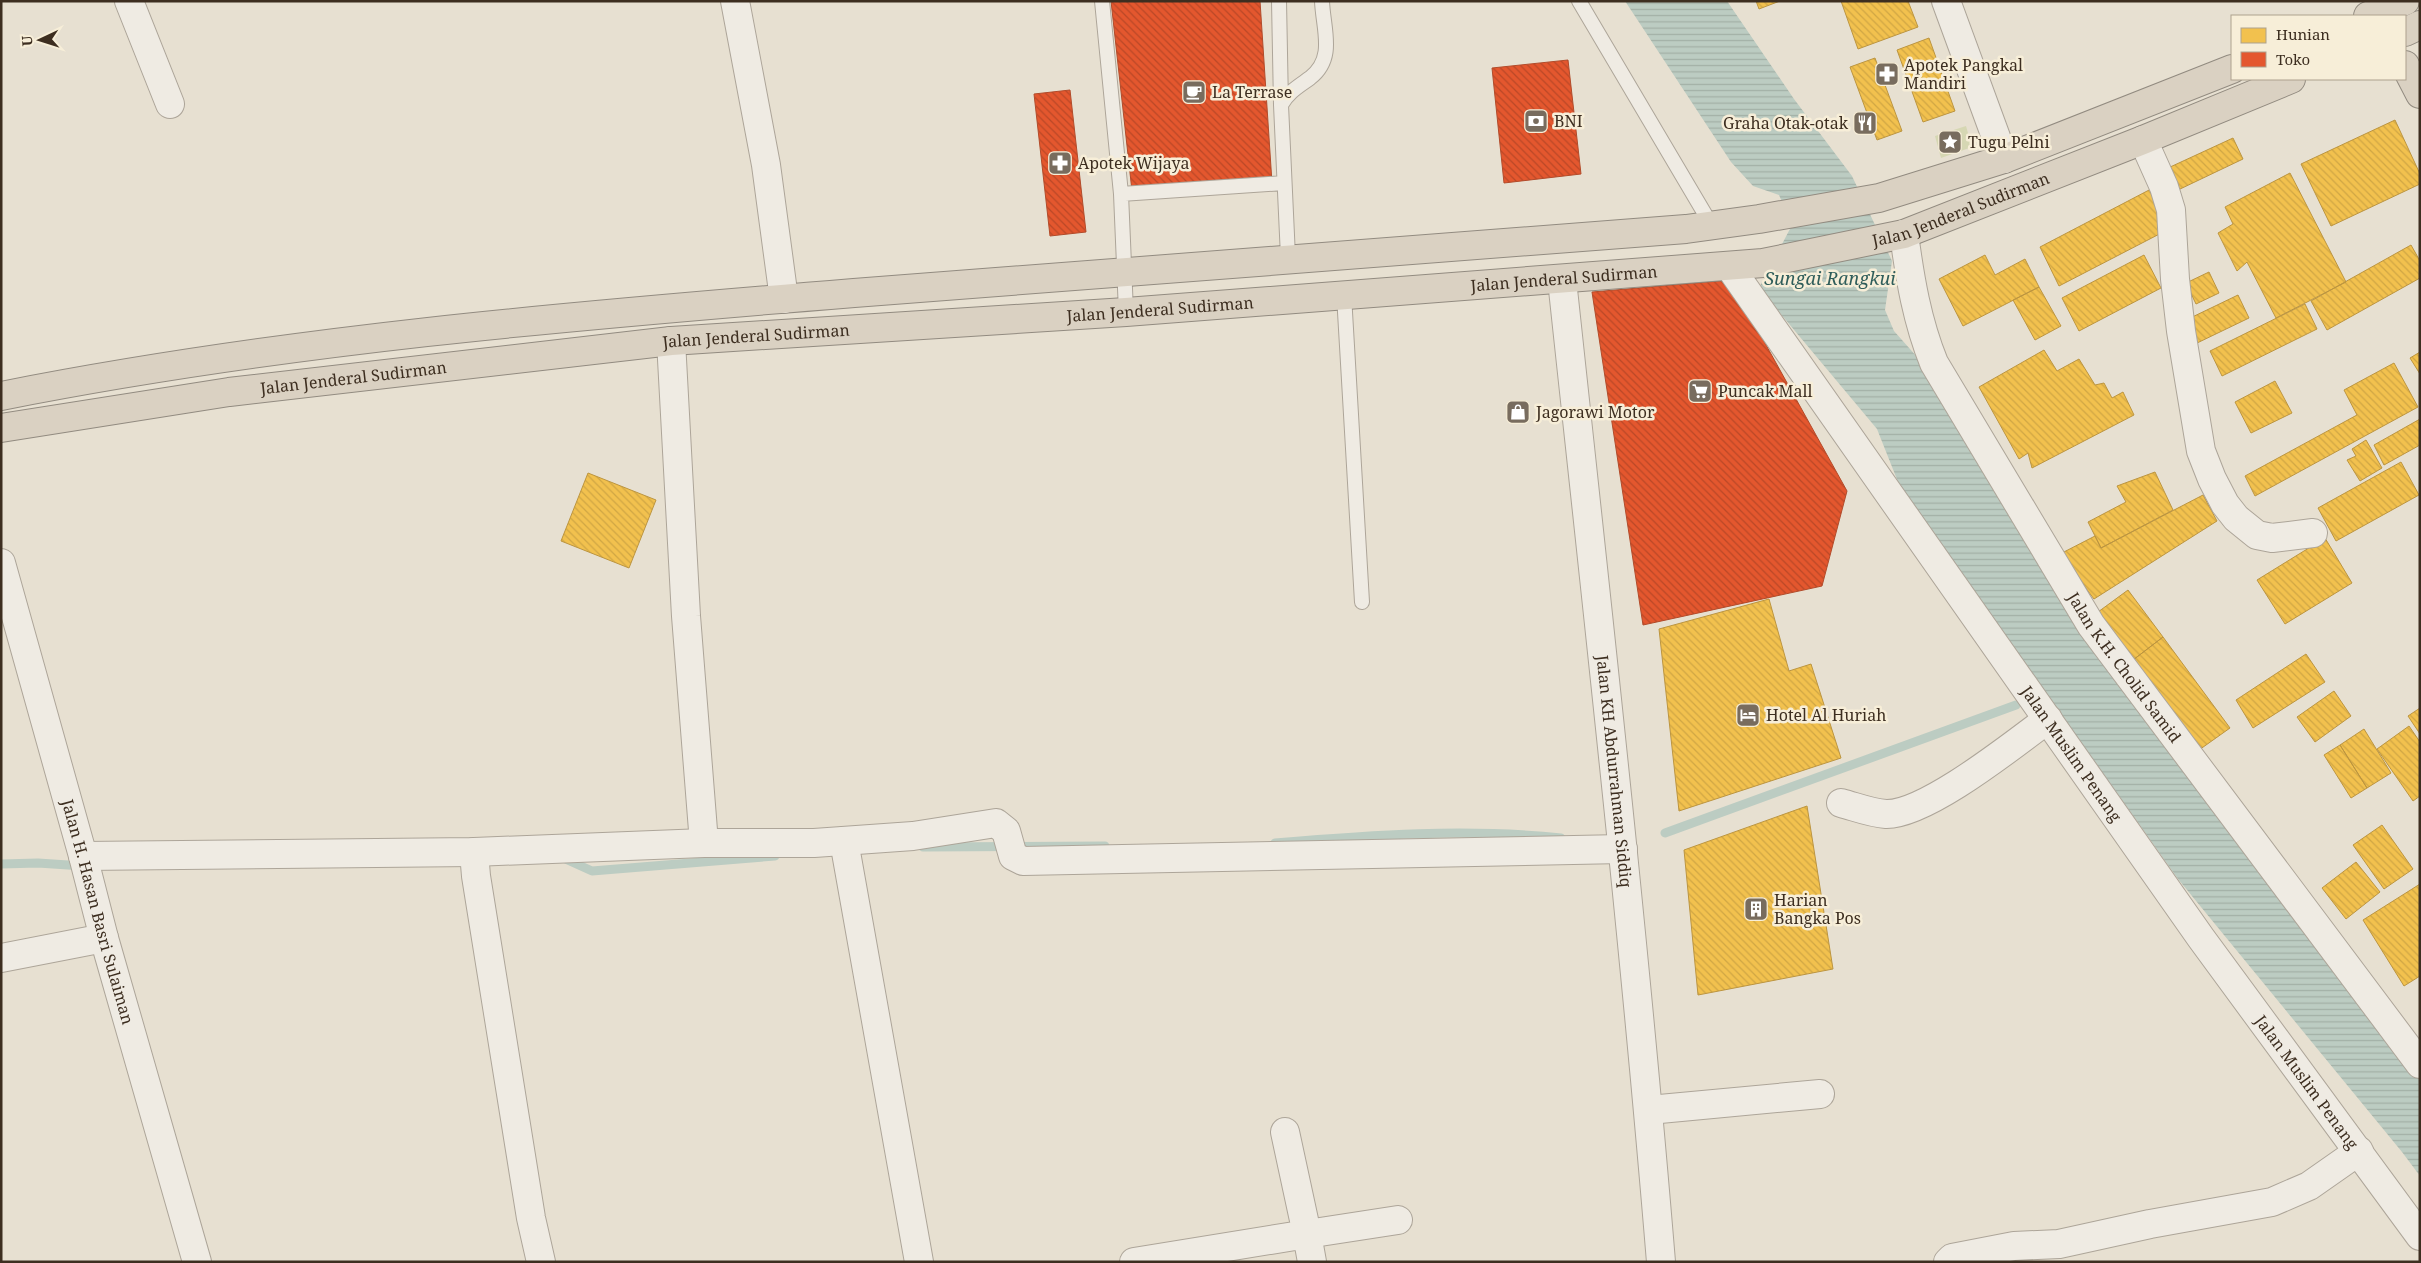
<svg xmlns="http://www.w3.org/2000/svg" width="2421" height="1263" font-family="'Noto Serif',serif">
	<defs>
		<pattern id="water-rules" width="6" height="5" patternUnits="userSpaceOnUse" patternTransform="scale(1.25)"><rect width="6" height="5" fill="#bcccc2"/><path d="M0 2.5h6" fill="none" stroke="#a2b0a6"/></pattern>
		<pattern id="homes-back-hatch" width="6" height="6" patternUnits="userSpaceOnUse" patternTransform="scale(1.25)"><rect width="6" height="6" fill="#f2c14e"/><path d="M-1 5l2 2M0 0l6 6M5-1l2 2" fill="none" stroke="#d0a644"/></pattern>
		<pattern id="shops-back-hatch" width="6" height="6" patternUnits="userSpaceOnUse" patternTransform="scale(1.25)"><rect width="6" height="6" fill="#e4572e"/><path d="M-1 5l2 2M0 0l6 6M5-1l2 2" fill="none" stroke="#ba4827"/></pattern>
	</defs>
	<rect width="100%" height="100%" fill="#e7e0d1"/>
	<path fill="#d6d7b3" d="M1966,126L1972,147L1941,158L1935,136Z"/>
	<path fill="url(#water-rules)" d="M1625,1H1727L1794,99L1852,176L1892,261L1885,310L1894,331L1918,358L2268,872L2420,1078V1176L2402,1152L2178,879L1900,487L1877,429L1759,288L1792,225L1779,195L1753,186L1731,162Z"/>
	<path fill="url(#homes-back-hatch)" stroke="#bc9540" d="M1756,1H1780L1759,9Z
		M1841,1H1908L1918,27L1858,49Z
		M1929,38L1955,111L1923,122L1897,50Z
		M1875,58L1902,131L1877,140L1850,67Z
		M2395,120L2420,174V184L2331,226L2301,164Z
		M2233,138L2243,159L2178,190L2168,168Z
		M2290,173L2346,282L2276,318L2247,262L2237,271L2218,233L2233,224L2225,207Z
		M2151,189L2171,228L2059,286L2040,247Z
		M2411,245L2420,261V278L2327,330L2311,301Z
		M1985,255L1995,275L2025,259L2039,287L1963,326L1939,279Z
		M2144,255L2161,288L2079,331L2062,298Z
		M2209,272L2219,293L2196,304L2186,283Z
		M2039,287L2061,326L2035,340L2013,300Z
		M2238,295L2249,318L2195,344L2184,321Z
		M2305,304L2317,329L2222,376L2210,351Z
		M2044,350L2057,371L2079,359L2095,385L2104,383L2112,398L2123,392L2134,415L2032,468L2028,453L2019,459L1979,387Z
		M2420,352V374L2410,358Z
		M2394,363L2418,407L2255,496L2245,476L2357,415L2344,390Z
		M2275,381L2292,413L2251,433L2235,402Z
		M2420,419V445L2384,465L2374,445Z
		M2366,440L2382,468L2360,481L2347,460L2356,456L2352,449Z
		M2401,462L2419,495L2336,541L2318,508Z
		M2155,472L2173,510L2101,548L2088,522L2126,502L2117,486Z
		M588,473L656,500L629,568L561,541Z
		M2203,495L2217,521L2094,599L2060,554L2095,536L2101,548Z
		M2325,538L2352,583L2285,624L2257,580Z
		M2128,590L2163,637L2133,660L2098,612Z
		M1769,599L1789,671L1811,664L1841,758L1679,811L1659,629Z
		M2163,637L2230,728L2199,750L2133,660Z
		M2306,654L2325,682L2253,728L2236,700Z
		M2334,691L2351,716L2315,742L2297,717Z
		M2420,708V734L2408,716Z
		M2409,726L2420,742V796L2413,801L2377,749Z
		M2364,729L2391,773L2367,788L2340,745Z
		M2340,745L2367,788L2351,798L2324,755Z
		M1807,806L1833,969L1698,995L1684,850Z
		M2382,825L2413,869L2384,889L2353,845Z
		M2356,862L2380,892L2346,919L2322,888Z
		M2420,884V976L2404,986L2363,920Z"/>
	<path fill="url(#shops-back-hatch)" stroke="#b24b2a" d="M1111,1H1260L1272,183L1132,191Z
		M1568,60L1581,174L1504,183L1492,68Z
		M1070,90L1086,232L1050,236L1034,94Z
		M1730,280L1847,491L1822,586L1643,625L1592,292Z"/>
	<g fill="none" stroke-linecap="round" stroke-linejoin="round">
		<path stroke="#bcccc2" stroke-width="9" d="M1665,833L2016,705
			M1275,843C1370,835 1466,828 1561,838
			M923,847L1105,846
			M561,857L592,871L775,856
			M1,864L38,863L83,866"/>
		<g stroke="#ada599" stroke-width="16">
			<path id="lane" d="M1102,1L1121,194L1126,312
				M1279,1L1281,105
				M1579,1L1712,226
				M1121,194L1284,183
				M1288,257L1281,105C1288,92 1299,86 1310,78C1336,58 1323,29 1322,1
				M1344,295L1362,602"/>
		</g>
		<g stroke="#ada599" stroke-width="30">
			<g id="street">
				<path d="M129,1L170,104"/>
				<path d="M735,1L766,165L784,299"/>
				<path d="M1946,1L2004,159"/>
				<path d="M2143,140L2164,187L2171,210L2175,279L2181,331L2201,451L2212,479L2225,504L2236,518L2257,535L2272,538L2313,533"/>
				<path id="s1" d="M1904,234C1910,279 1917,321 1934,363L2091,625L2420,1064"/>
				<path id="s2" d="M1729,266L2201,938L2420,1236"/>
				<path id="s3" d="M1562,280C1597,607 1634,934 1661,1262"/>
				<path d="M671,341L686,616L704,843"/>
				<path id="s4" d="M1,563L83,856L104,938L197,1262"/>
				<path d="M1841,803C1856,807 1871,813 1886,814C1926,815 2014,744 2048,719"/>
				<path d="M844,841L919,1262"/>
				<path d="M474,852L476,876L531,1218L541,1262"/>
				<path d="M83,856L474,852L704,843H814L913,836L996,823L1006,831L1013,856L1023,861L1623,849"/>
				<path d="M1,958L104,938"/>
				<path d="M1649,1110L1820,1094"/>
				<path d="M1285,1132L1307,1234L1398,1220"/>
				<path d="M1134,1262L1307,1234L1312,1262"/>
				<path d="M1948,1262L1952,1258L2014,1246L2059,1244L2150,1224L2272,1202L2309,1186L2359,1151"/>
			</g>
		</g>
		<g stroke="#928b80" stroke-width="30">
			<g id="highway">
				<path d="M2368,16L2405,1"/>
				<path d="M2405,32L2420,25"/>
				<path d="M2405,65L2420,94"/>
				<path d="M1,396C283,340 569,316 854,293C1132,270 1409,248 1686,229L1759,219L1879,198L2004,159L2232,69"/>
				<path id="s5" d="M1,428L229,392L671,341L1126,312L1763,263L1904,234L2143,140L2291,79"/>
			</g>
		</g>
		<use href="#lane" stroke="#efebe3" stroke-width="14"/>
		<use href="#street" stroke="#efebe3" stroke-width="28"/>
		<use href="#highway" stroke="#dad1c2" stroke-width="28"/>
	</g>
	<defs>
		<g id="pharmacy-square" transform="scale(1.25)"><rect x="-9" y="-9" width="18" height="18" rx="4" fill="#786c5e" stroke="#f7eed8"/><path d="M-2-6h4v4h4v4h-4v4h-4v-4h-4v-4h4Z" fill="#fff"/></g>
		<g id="cafe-square" transform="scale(1.25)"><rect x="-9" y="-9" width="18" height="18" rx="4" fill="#786c5e" stroke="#f7eed8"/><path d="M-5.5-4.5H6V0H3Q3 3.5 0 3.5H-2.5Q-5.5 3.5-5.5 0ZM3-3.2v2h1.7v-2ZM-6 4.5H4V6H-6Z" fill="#fff"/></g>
		<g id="bank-square" transform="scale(1.25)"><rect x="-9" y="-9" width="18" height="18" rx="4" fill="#786c5e" stroke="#f7eed8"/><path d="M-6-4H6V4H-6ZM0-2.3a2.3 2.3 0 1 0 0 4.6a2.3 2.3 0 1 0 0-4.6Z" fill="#fff"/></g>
		<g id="restaurant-square" transform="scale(1.25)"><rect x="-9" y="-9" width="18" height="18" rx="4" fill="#786c5e" stroke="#f7eed8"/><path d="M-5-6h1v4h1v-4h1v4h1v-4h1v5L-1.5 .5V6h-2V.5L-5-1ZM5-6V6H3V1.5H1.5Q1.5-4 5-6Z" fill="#fff"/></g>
		<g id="sight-square" transform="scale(1.25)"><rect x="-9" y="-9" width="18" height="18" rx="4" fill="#786c5e" stroke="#f7eed8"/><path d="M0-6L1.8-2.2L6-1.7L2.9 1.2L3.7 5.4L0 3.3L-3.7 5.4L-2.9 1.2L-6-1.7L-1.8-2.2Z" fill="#fff"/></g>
		<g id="supermarket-square" transform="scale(1.25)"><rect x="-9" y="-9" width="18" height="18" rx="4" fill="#786c5e" stroke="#f7eed8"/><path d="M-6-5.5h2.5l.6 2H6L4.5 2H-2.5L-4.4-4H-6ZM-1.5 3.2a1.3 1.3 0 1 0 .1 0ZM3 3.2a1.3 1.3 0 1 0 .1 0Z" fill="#fff"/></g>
		<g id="shop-square" transform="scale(1.25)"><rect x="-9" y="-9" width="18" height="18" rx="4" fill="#786c5e" stroke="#f7eed8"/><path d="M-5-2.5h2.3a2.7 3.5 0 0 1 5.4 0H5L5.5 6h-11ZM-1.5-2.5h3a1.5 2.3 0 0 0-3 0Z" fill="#fff"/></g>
		<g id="hotel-square" transform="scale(1.25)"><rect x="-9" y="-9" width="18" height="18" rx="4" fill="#786c5e" stroke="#f7eed8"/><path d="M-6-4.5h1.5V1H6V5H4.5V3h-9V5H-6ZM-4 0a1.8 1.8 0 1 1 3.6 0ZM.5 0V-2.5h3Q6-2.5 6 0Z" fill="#fff"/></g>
		<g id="building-square" transform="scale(1.25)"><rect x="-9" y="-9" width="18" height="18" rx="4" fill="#786c5e" stroke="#f7eed8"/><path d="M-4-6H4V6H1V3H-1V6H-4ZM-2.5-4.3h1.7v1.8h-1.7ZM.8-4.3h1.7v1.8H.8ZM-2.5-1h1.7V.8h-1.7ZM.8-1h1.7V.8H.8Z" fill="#fff"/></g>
	</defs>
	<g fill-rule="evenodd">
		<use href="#pharmacy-square" x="1887" y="74"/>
		<use href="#cafe-square" x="1194" y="92"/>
		<use href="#bank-square" x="1536" y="121"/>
		<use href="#restaurant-square" x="1865" y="123"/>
		<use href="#sight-square" x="1950" y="142"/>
		<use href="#pharmacy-square" x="1060" y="163"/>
		<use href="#supermarket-square" x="1700" y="391"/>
		<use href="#shop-square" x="1518" y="412"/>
		<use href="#hotel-square" x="1748" y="715"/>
		<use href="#building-square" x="1756" y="909"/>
	</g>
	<g text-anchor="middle" stroke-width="5" stroke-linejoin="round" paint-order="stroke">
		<g font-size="16" fill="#3d2e20" stroke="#f7eed8" text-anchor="start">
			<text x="1904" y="71">Apotek Pangkal<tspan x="1904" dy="18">Mandiri</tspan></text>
			<text x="1212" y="98">La Terrase</text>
			<text x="1554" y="127">BNI</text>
			<text x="1848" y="129" text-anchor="end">Graha Otak-otak</text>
			<text x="1968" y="148">Tugu Pelni</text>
			<text x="1078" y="169">Apotek Wijaya</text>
			<text x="1718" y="397">Puncak Mall</text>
			<text x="1536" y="418">Jagorawi Motor</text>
			<text x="1766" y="721">Hotel Al Huriah</text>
			<text x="1774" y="906">Harian<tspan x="1774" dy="18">Bangka Pos</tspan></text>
		</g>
		<g font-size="16" fill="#3d2e20" stroke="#f7eed8">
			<text dy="6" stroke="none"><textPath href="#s5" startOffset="1976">Jalan Jenderal Sudirman</textPath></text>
			<text dy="6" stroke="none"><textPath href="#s5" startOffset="1571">Jalan Jenderal Sudirman</textPath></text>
			<text dy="6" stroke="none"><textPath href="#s5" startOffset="1166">Jalan Jenderal Sudirman</textPath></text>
			<text dy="6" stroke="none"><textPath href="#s5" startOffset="761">Jalan Jenderal Sudirman</textPath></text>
			<text dy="6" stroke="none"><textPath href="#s5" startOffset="356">Jalan Jenderal Sudirman</textPath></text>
			<text dy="6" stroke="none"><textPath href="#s1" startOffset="492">Jalan K.H. Cholid Samid</textPath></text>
			<text dy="6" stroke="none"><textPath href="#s2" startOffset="596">Jalan Muslim Penang</textPath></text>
			<text dy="6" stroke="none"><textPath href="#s3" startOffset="494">Jalan KH Abdurrahman Siddiq</textPath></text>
			<text dy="6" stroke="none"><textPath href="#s4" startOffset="362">Jalan H. Hasan Basri Sulaiman</textPath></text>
			<text dy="6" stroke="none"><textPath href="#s2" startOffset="1000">Jalan Muslim Penang</textPath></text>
		</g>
		<g font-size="18" font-style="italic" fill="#2f5d5a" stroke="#f7eed8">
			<text x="1830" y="285">Sungai Rangkui</text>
		</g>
	</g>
	<rect width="2421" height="1263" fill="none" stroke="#3d2e20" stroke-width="5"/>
	<rect x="2231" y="15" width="175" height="65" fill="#f7eed8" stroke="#ada18e"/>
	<rect x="2241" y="28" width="25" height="15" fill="#f2c14e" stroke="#ada18e"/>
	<text x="2276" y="40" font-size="15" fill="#3d2e20">Hunian</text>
	<rect x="2241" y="52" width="25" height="15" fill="#e4572e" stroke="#ada18e"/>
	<text x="2276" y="65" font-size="15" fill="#3d2e20">Toko</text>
	<g transform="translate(40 40) rotate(266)" stroke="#f7eed8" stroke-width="4" paint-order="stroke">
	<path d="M0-4L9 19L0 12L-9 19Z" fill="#3d2e20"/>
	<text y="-8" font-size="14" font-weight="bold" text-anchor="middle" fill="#3d2e20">U</text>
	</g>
</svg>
